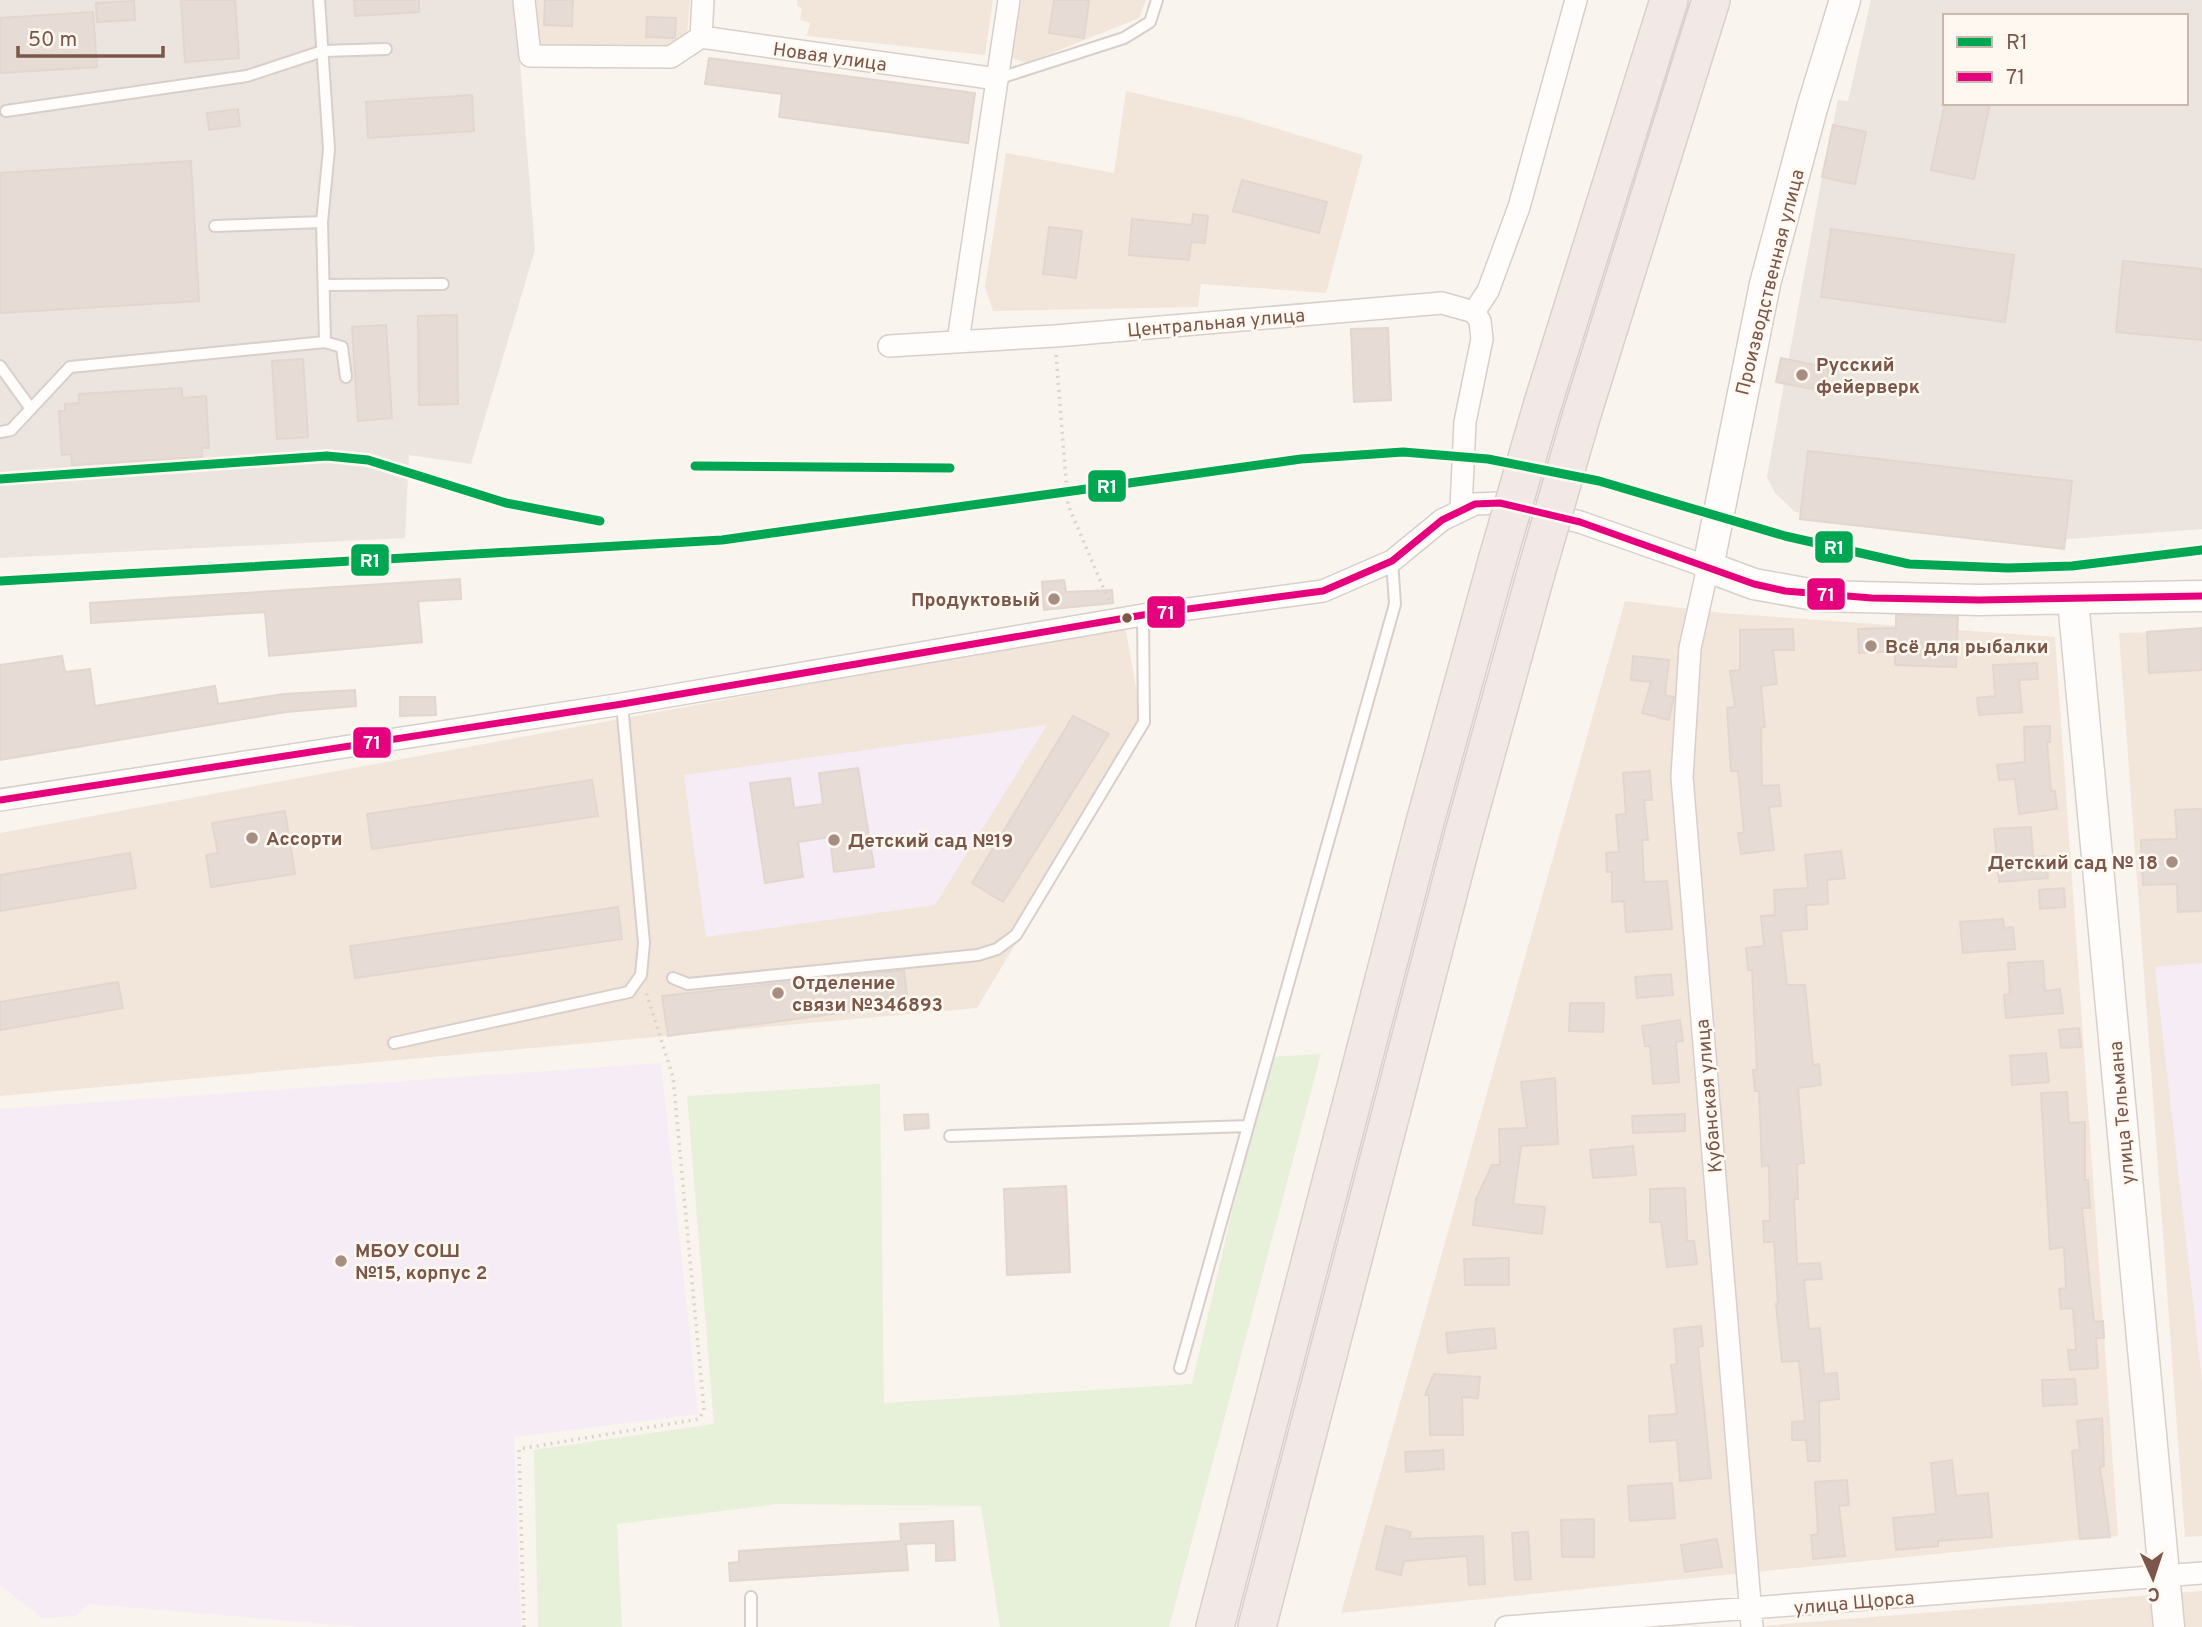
<svg xmlns="http://www.w3.org/2000/svg" width="2202" height="1627" font-family="Overpass,sans-serif">
	<rect width="100%" height="100%" fill="#f9f4ee"/>
	<path fill="#f2e6db" d="M530,0H690L687,35L674,48L536,49Z
		M797,0H993L985,55L807,36L810,23L800,20L802,8L797,6Z
		M1021,0H1146L1139,18L1027,63L1012,58Z
		M1126,91L1242,118L1363,155L1326,293L1201,284L1198,307L993,311L985,287L1006,153L1114,173Z
		M1625,601L1722,613L2055,637L2118,1536L1341,1613Z
		M1125,626L1144,731L977,1008L0,1096V833Z
		M2202,631V1536L2185,1537L2119,633Z
		M2202,1591V1627H1748Z"/>
	<path fill="#ece4de" fill-rule="evenodd" d="M0,0H515L535,250L471,464L409,455L405,538L0,558Z
		M1871,0H2202V529L2043,541L1795,512L1775,493L1767,477L1822,177L1838,100L1848,101ZM1945,16H2186V103H1945Z"/>
	<path fill="#f5ecf5" d="M1047,725L935,905L706,937L684,775Z
		M2202,963V1381L2155,967Z
		M661,1063L698,1414L514,1437L521,1627H362L89,1604L76,1616L42,1618L0,1585V1109Z"/>
	<path fill="#e7f0d8" d="M1321,1054L1169,1627H1000L981,1506L778,1504L617,1524L622,1627H538L534,1450L714,1424L687,1096L880,1084L884,1403L1192,1384L1268,1057Z"/>
	<path fill="#e6dcd5" stroke="#e2d6cf" stroke-width="2" d="M181,0H235L239,58L185,62Z
		M354,0H419V12L355,16Z
		M545,0H573L572,26L544,25Z
		M1054,0H1089L1084,38L1049,33Z
		M134,1L135,20L97,22L96,3Z
		M93,12L97,67L0,73V18Z
		M647,17L676,18L675,38L646,37Z
		M709,58L975,93L968,143L779,117L782,94L705,84Z
		M472,95L474,131L368,138L366,102Z
		M1945,103H1990L1974,179L1931,170Z
		M238,109L240,126L209,130L207,113Z
		M1833,125L1866,132L1855,184L1822,177Z
		M191,161L199,301L0,313V173Z
		M1242,180L1327,202L1319,233L1233,211Z
		M1193,214L1208,216L1205,243L1191,242L1189,260L1129,255L1132,219L1192,225Z
		M1049,227L1082,231L1076,278L1043,274Z
		M1831,229L2014,255L2005,322L1821,297Z
		M2123,261L2202,269V340L2116,332Z
		M457,315L458,404L419,405L418,316Z
		M386,325L392,418L358,421L352,327Z
		M1388,328L1391,400L1354,402L1351,329Z
		M1781,358L1829,368L1824,391L1776,382Z
		M303,359L308,437L277,439L272,361Z
		M182,388V398L206,396L209,448H202V457L72,465L71,454L62,455L59,411H65V404L79,403V394Z
		M1808,451L2072,481L2064,549L1800,519Z
		M460,579L461,599L418,601L422,642L269,656L265,612L91,623L90,603Z
		M1064,580L1066,592L1112,590L1113,603L1044,610L1042,582Z
		M1896,615L1958,617L1956,667L1895,665V651L1859,653L1858,629L1896,628Z
		M2202,628V670L2149,673L2147,632Z
		M1793,629L1794,650H1773L1777,684L1761,686L1765,727L1761,728L1762,786L1779,785L1781,806L1769,807L1774,850L1741,854L1738,833H1744L1738,771H1731L1727,708L1735,707L1730,671L1740,670V630Z
		M62,656L65,672L90,669L95,706L215,686L218,704L284,694L355,690L356,706L286,712L0,760V665Z
		M1633,656L1669,660L1665,695L1674,697L1669,720L1642,713L1651,682L1631,680Z
		M2037,663L2038,679L2019,680L2022,712L1979,715L1977,698L1995,696L1993,665Z
		M400,697H435L436,715L400,716Z
		M1073,716L1109,734L1003,902L972,883Z
		M2050,726V742H2047L2051,791H2055L2057,809L2019,814L2015,779L1999,780L1997,765L2025,762L2024,727Z
		M858,768L874,867L834,872L830,837L798,842L803,877L765,883L750,783L790,778L794,808L823,804L819,773Z
		M1650,771L1652,800H1644L1648,840H1642L1644,882L1667,881L1672,929L1626,932L1624,901L1612,902V872H1607L1606,853L1619,852L1616,815L1626,814L1623,773Z
		M592,780L598,816L372,849L367,814Z
		M2202,809V911L2178,912L2177,884L2143,885L2141,840L2177,839L2175,810Z
		M285,811L295,874L211,887L206,855L218,853L212,823Z
		M2031,827L2033,857L2046,856L2048,878L1999,882L1994,829Z
		M1841,851L1845,878L1827,880L1828,904L1806,905L1807,929L1781,931L1787,985H1805L1813,1065L1819,1064L1821,1085L1798,1088L1804,1163L1797,1164L1798,1199H1794L1797,1264L1820,1263L1822,1279L1804,1280L1809,1329L1820,1328L1824,1374L1837,1373L1839,1399L1819,1401L1820,1461H1808L1806,1440H1792V1422L1805,1421L1799,1361L1782,1362L1776,1304H1778L1774,1242H1764L1763,1221H1770L1769,1165L1762,1166L1759,1091H1755L1753,1070H1757L1752,970H1748L1746,948L1764,946L1761,916L1775,915L1774,890L1808,888L1805,855Z
		M130,853L136,888L0,911V875Z
		M2064,888L2065,907L2040,909L2039,890Z
		M618,907L622,939L355,978L350,946Z
		M2003,919L2004,928L2013,927L2015,949L1963,953L1960,922Z
		M2043,961L2045,991L2060,989L2063,1013L2006,1018L2004,995L2010,994L2008,963Z
		M904,970L908,1004L668,1036L662,996Z
		M1671,974L1673,995L1637,998L1635,977Z
		M118,982L123,1008L0,1030V1002Z
		M1570,1003H1604L1603,1032L1569,1031Z
		M1680,1020L1683,1041L1676,1042L1679,1082L1653,1084L1650,1046H1645L1642,1026Z
		M2079,1028L2081,1047L2061,1048L2059,1030Z
		M2046,1053L2049,1082L2012,1085L2010,1056Z
		M1555,1078L1558,1144L1521,1146L1513,1204L1545,1207L1542,1234L1473,1225L1476,1199L1492,1165H1500L1499,1129L1527,1128L1521,1082Z
		M2067,1092L2069,1123L2085,1122V1180H2088L2090,1208H2082L2094,1322L2103,1321L2104,1338H2096L2098,1368L2070,1370L2068,1350H2076L2073,1308L2061,1309L2059,1289L2066,1288L2064,1247L2050,1249L2041,1093Z
		M928,1114L929,1128L905,1130L904,1115Z
		M1685,1114V1131L1633,1133L1632,1116Z
		M1633,1146L1636,1175L1593,1178L1590,1150Z
		M1066,1186L1070,1272L1007,1275L1004,1189Z
		M1685,1188L1687,1241H1694L1697,1264L1667,1267L1661,1222H1650V1189Z
		M1509,1258V1285H1465L1464,1259Z
		M1701,1326L1703,1346L1698,1347L1711,1478L1680,1481L1677,1440L1650,1442L1649,1416L1677,1414L1671,1365L1677,1364L1674,1329Z
		M1494,1328L1496,1348L1448,1353L1446,1333Z
		M1434,1374L1480,1377L1478,1398L1462,1397L1463,1435H1430L1429,1395H1425Z
		M2075,1379L2077,1404L2043,1406L2042,1380Z
		M2102,1418L2104,1466L2100,1467L2110,1537L2080,1539L2072,1451L2080,1450L2077,1421Z
		M1443,1450L1444,1469L1406,1472L1405,1452Z
		M1952,1460L1956,1496L1988,1493L1992,1537L1938,1541V1546L1896,1550L1893,1518L1936,1514L1931,1463Z
		M1847,1480L1849,1505L1839,1506L1845,1556L1813,1559L1811,1535L1818,1534L1815,1482Z
		M1672,1483L1675,1518L1630,1521L1628,1486Z
		M1594,1519V1557H1562L1561,1520Z
		M953,1521L955,1560L936,1561V1543L906,1544L908,1570L730,1581L729,1563L739,1562V1551L901,1541L900,1524Z
		M1386,1526L1411,1532L1409,1539L1483,1536L1485,1584L1469,1585L1467,1556L1404,1561L1401,1575L1376,1569Z
		M1528,1532L1531,1579L1515,1580L1512,1533Z
		M1717,1539L1722,1567L1685,1572L1681,1545Z"/>
	<g fill="none" stroke-linecap="round" stroke-linejoin="round">
		<g stroke="#d8cfca" stroke-width="14">
			<path id="lane" d="M319,0L329,149L322,222
				M997,79L1124,38L1150,22L1157,0
				M6,111L247,76L323,51L386,49
				M215,226L322,222L325,342
				M324,285L443,284
				M0,366L31,409
				M0,432L11,430L70,367L325,342L342,347L346,377
				M673,978L688,984L978,955L997,949L1016,935L1144,722L1143,615
				M394,1043L629,992L641,975L644,943L622,704
				M950,1136L1248,1126
				M1180,1368L1395,604L1392,561
				M751,1627V1597"/>
		</g>
		<g stroke="#d8cfca" stroke-width="24">
			<path id="street" d="M524,0L530,56L671,57L701,37
				M701,37L997,79
				M701,37L703,0
				M958,341L1009,0
				M889,346L1055,336L1442,303L1474,312
				M1461,508L1465,422L1482,339L1480,321L1474,312L1488,291L1519,207L1576,0
				M0,800L622,704L1143,615L1323,591L1392,561L1442,520L1475,504L1500,503L1580,522L1708,567L1690,648L1682,777L1752,1627
				M1506,1627L2202,1573"/>
		</g>
		<g stroke="#d9cfc9" stroke-width="33">
			<path id="secondary" d="M1845,0L1812,108L1765,284L1708,567L1754,584L1820,596L1979,600L2202,596
				M2073,600L2169,1627"/>
		</g>
		<g stroke="#dad0ca" stroke-width="40">
			<path id="highway" d="M1543,403L1669,0
				M1582,414L1711,0
				M1215,1627L1425,822L1497,561
				M1257,1627L1464,833L1536,573"/>
		</g>
		<path stroke="#dcd2ce" stroke-width="3.5" stroke-dasharray="2 5" stroke-linecap="butt" d="M1056,355L1068,505L1109,601
			M524,1627L519,1449L699,1419L704,1410L673,1077L646,992"/>
		<use href="#lane" stroke="#fefdfc" stroke-width="10"/>
		<use href="#street" stroke="#fefdfc" stroke-width="21"/>
		<use href="#secondary" stroke="#fefdfc" stroke-width="30"/>
		<use href="#highway" stroke="#f2e8e6" stroke-width="37"/>
		<g stroke="#dad0ca" stroke-width="40" stroke-linecap="butt">
			<path id="highway-bridge" d="M1497,561L1543,403
				M1536,573L1582,414"/>
		</g>
		<use href="#highway-bridge" stroke="#f2e8e6" stroke-width="37"/>
		<g stroke="#fff8f0" stroke-width="12">
			<path id="bus-1" d="M0,800L622,704L1143,615L1323,591L1392,561L1442,520L1475,504L1500,503L1580,522L1754,584L1785,591L1872,598L1979,600L2202,596"/>
		</g>
		<use href="#bus-1" stroke="#e5007d" stroke-width="7"/>
		<g stroke="#fff8f0" stroke-width="14">
			<path id="rail-1" d="M695,466L950,468
				M0,479L327,456L368,460L506,503L600,521
				M0,581L722,540L1301,459L1403,452L1488,459L1599,481L1785,536L1909,564L2008,568L2072,566L2202,550"/>
		</g>
		<use href="#rail-1" stroke="#00a651" stroke-width="9"/>
	</g>
	<g fill="#a68e83" stroke="#fff8f0" stroke-width="2.5">
		<circle cx="1802" cy="375" r="7"/>
		<circle cx="1054" cy="599" r="7"/>
		<circle cx="1871" cy="646" r="7"/>
		<circle cx="252" cy="838" r="7"/>
		<circle cx="834" cy="840" r="7"/>
		<circle cx="2172" cy="862" r="7"/>
		<circle cx="778" cy="993" r="7"/>
		<circle cx="341" cy="1261" r="7"/>
	</g>
	<circle fill="#7a574a" stroke="#fff8f0" stroke-width="2.5" cx="1127" cy="618" r="6"/>
	<g text-anchor="middle" stroke-width="5" stroke-linejoin="round" paint-order="stroke">
		<g font-size="19" fill="#7a574a" stroke="#fff8f0">
			<text transform="translate(830 56) rotate(8)" y="7">Новая улица</text>
			<text transform="translate(1769 282) rotate(-76)" y="7">Производственная улица</text>
			<text transform="translate(1216 322) rotate(-5)" y="7">Центральная улица</text>
			<text transform="translate(1708 1096) rotate(-95)" y="7">Кубанская улица</text>
			<text transform="translate(2121 1113) rotate(-95)" y="7">улица Тельмана</text>
			<text transform="translate(1854 1602) rotate(-5)" y="7">улица Щорса</text>
		</g>
		<g font-size="19" font-weight="bold" fill="#7a574a" stroke="#fff8f0" text-anchor="start">
			<text x="1816" y="371">Русский<tspan x="1816" dy="22">фейерверк</tspan></text>
			<text x="1040" y="606" text-anchor="end">Продуктовый</text>
			<text x="1885" y="653">Всё для рыбалки</text>
			<text x="266" y="845">Ассорти</text>
			<text x="848" y="847">Детский сад №19</text>
			<text x="2158" y="869" text-anchor="end">Детский сад № 18</text>
			<text x="792" y="989">Отделение<tspan x="792" dy="22">связи №346893</tspan></text>
			<text x="355" y="1257">МБОУ СОШ<tspan x="355" dy="22">№15, корпус 2</tspan></text>
		</g>
	</g>
	<g stroke="#fff8f0" stroke-width="2.5">
		<rect x="1087" y="469" width="40" height="34" rx="7" fill="#00a651"/>
		<rect x="1814" y="530" width="40" height="34" rx="7" fill="#00a651"/>
		<rect x="350" y="543" width="40" height="34" rx="7" fill="#00a651"/>
		<rect x="1806" y="577" width="40" height="34" rx="7" fill="#e5007d"/>
		<rect x="1146" y="595" width="40" height="34" rx="7" fill="#e5007d"/>
		<rect x="352" y="726" width="40" height="33" rx="7" fill="#e5007d"/>
	</g>
	<g font-size="19" text-anchor="middle" font-weight="bold" fill="#fff">
		<text x="1107" y="493">R1</text>
		<text x="1834" y="554">R1</text>
		<text x="370" y="567">R1</text>
		<text x="1826" y="601">71</text>
		<text x="1166" y="619">71</text>
		<text x="372" y="749">71</text>
	</g>
	<rect x="1943" y="14" width="245" height="91" fill="#fff8f0" stroke="#cab8ae" stroke-width="2"/>
	<rect x="1957" y="37" width="35" height="10" fill="#00a651" stroke="#cab8ae" stroke-width="2"/>
	<text x="2006" y="49" font-size="21" fill="#7a574a">R1</text>
	<rect x="1957" y="72" width="35" height="10" fill="#e5007d" stroke="#cab8ae" stroke-width="2"/>
	<text x="2006" y="84" font-size="21" fill="#7a574a">71</text>
	<g transform="translate(2153 1578) rotate(177)" stroke="#fff8f0" stroke-width="5" paint-order="stroke">
	<path d="M0-5L12 26L0 18L-12 26Z" fill="#7a574a"/>
	<text y="-10" font-size="19" font-weight="bold" text-anchor="middle" fill="#7a574a">С</text>
	</g>
	<path d="M18 46v10h145v-10" fill="none" stroke="#7a574a" stroke-width="3.5"/>
	<text x="28" y="46" font-size="21" fill="#7a574a" stroke="#fff8f0" stroke-width="5" paint-order="stroke">50 m</text>
</svg>
